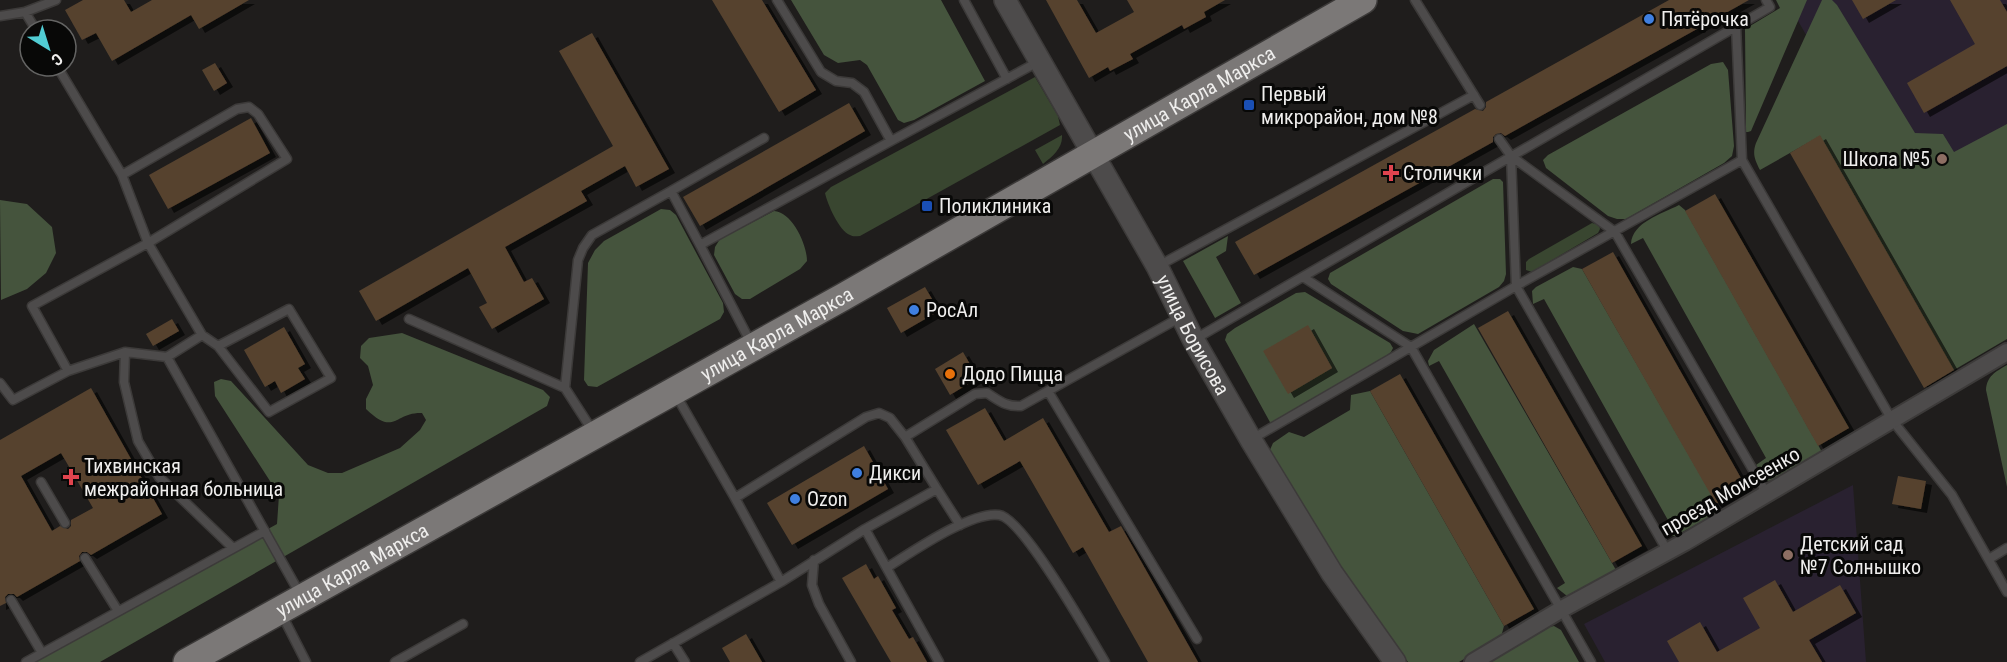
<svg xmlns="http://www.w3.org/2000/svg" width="2007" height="662" font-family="'Roboto Condensed',sans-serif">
	<defs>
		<filter id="shadow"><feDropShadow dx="6" dy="4" stdDeviation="0" flood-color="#0009"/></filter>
	</defs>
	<rect width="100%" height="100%" fill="#1f1d1c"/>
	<path fill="#292130" d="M1786,0H2007V319L1979,335Z
		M1853,485L1866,662H1605L1584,624Z"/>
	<path fill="#394630" d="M1035,77L1058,116L1060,125L860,236C856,236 853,237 850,235C839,231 827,203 825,193L831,187Z
		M1062,135C1063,148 1053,156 1043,164L1035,150Z
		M1592,223L1599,225L1600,229L1598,233L1532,272L1526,270V262L1529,259Z"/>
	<path fill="#45543d" d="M791,0H941L985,81L914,120L904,123L898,120L867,65L860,60L838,63L824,55Z
		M1776,0H1807L1751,131L1748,132H1746L1745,29L1780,8Z
		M1822,0H1832L1837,5L1915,133L1943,134L1954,152L2007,124V339L1954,370L1820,136L1760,170C1755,160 1752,154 1756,143Z
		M1723,62L1728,70L1734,146L1732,156L1724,163L1626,219H1617L1608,216L1546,168L1543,160L1548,155L1711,64Z
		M1493,179H1500L1503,182L1506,274L1504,281L1499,287L1418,334L1403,331L1331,284L1328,279L1330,273Z
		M0,200L27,204L52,227L56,253L46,273L27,289L1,300Z
		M1679,205L1685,210L1822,452L1774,480L1767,481L1762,476L1756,465L1766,458L1643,238L1631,244C1632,222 1662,214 1679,205Z
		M661,209L670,210L676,215L723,303L724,312L720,319L597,387L588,386L584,380L588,263L595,250L604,241Z
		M774,211C792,212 807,244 807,261L800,269L750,299H742L735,294L714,255L715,247L720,239Z
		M1228,236L1226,251L1216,257L1241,303L1215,318L1183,261Z
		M1573,267L1582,269L1721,511L1675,536H1669L1661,528L1669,522L1544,299L1533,304L1532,291L1536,287Z
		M1305,292L1390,343L1393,348L1391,352L1385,357L1271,424L1225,340L1227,334L1235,328L1296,293Z
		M1474,324L1616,570L1571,595L1567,596L1557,588L1565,583L1439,361L1429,366L1428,361L1434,350Z
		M402,333L543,390L550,397L547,406L100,662H26L277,524L279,495L215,396L214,382L221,379L231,381L308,465L328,473H342L400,448L420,430L426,420L422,413C394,412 395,437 366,409V399L373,385L368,366L360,358L361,346L369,338Z
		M2007,365V487L1986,390C1987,376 1995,372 2007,365Z
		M1370,391L1504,626L1501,637L1459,662H1408L1336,564L1269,452L1273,443L1289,432L1304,437L1350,410L1351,395Z
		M1554,626L1561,630L1579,662H1486L1544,628Z"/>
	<path fill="#56422e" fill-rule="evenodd" filter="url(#shadow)" d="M83,0H124L131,12L152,0H249L199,29L191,15L112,61L96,33L82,40L65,10Z
		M712,0H762L816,90L779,112Z
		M1046,0H1077L1096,33L1134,12L1127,0H1225L1204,12L1206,17L1184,29L1182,25L1130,54L1133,59L1110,71L1108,67L1089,78Z
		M1669,0H1749L1505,136L1501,133L1496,134L1493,137V142L1254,275L1235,242L1475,109L1483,111L1486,107V102Z
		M1852,0H1896L1863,19Z
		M1950,0H2000L2007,12V66L1924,113L1907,83L1975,44Z
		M592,33L669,169L636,187L625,166L581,191L587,201L505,247L524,282L532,278L544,299L492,329L479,307L487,303L468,268L376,321L359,291L613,146L559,51Z
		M215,63L227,83L214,91L202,70Z
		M849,103L865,131L700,226L683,197Z
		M251,118L270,153L168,209L149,175Z
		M1820,135L1954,370L1924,388L1790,153Z
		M1715,194L1849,428L1818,446L1685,211Z
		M1613,252L1746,487L1716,504L1582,269Z
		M925,287L939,311L901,333L887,308Z
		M1508,311L1642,546L1612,563L1478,328Z
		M172,319L179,331L153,346L146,334Z
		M1308,325L1332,368L1288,394L1263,351Z
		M284,327L305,364L298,368L305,379L281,393L275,381L265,387L244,350Z
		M963,352L978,378L950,395L935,369Z
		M1400,374L1534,609L1504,626L1370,391Z
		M91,388L162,514L91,555L87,552H82L79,556L80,561L17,597L14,594H8L5,597L6,603L0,606V440ZM61,453L93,508L71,520V526L68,529L60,526L52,531L21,476Z
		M985,408L1004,441L1043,418L1109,532L1121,526L1198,662H1148L1083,547L1073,553L1020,461L978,485L946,430Z
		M864,446L888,489L792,545L767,503Z
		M1898,476L1926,481L1921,509L1892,504Z
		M866,564L874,579L878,576L896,608L892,610L909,639L913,637L927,662H891L842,578Z
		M1775,580L1793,612L1840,585L1856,613L1809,640L1822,662H1679L1667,641L1700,622L1717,652L1760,628L1743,598Z
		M746,634L762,662H730L722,648Z"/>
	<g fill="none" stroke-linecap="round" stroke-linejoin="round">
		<g stroke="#3c3a39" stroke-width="11">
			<path id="service" d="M777,0L821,72L836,81L852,83L864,92L891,141L1038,62
				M964,0L1007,79
				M1415,0L1480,105
				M25,12L56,0
				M0,16L25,12L36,30
				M57,66L122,175
				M764,138L671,191L700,245L891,141
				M1499,139L1511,156
				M1742,160L1892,420L1952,495L2007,592
				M700,245L751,343
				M1158,266L1474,95
				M1303,277L1411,347L1591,662
				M409,319L565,388L594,433
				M1195,339L1770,7L1766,0
				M125,352L124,382L138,441L159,477L233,548
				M167,357L202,335
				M68,371L32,306L148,243L287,159L258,114L249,107L237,109L122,175L148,243L202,335L218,346L269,412L331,378L289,309L218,346
				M0,383L13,400L68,371L125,352L167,357L300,594
				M565,388L578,260L583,248L592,235L671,191
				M1048,391L1197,639
				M676,395L735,498L866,417L879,413L890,418L905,437
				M1252,439L1516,286L1742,160L1736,26
				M41,482L65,523
				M937,489L960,525
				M735,498L781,582
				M865,529L939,662
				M1668,552L1516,286L1511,156L1615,232L1767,494
				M85,558L118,611
				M1989,559L2007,548
				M814,560L812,585L819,604L851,662
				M888,567C912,552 971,511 999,515C1023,518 1090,637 1105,662
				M11,600L42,653
				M281,613L306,662
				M673,643L685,662
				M26,662L265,531
				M395,662L463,624
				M640,662L781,582L865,529L937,489L905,437L975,394L987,393C1000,401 1006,407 1021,406L1181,317"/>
		</g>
		<g stroke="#3c3a39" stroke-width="20">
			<path id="minor" d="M1473,662L1562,609L1685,542L2007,352"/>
		</g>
		<g stroke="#3c3a39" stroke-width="24">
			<g id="tertiary">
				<path id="s1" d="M1005,0L1157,266L1193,339L1251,440L1332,573L1395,662"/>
			</g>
		</g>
		<g stroke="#3c3a39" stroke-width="30">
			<g id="primary">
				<path id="s2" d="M187,662L843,297L1363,0"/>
			</g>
		</g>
		<use href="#service" stroke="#4d4b4b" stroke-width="8"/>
		<use href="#minor" stroke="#4d4b4b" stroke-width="16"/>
		<use href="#tertiary" stroke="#4d4b4b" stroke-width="21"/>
		<use href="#primary" stroke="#7b7877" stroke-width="27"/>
	</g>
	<g fill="#3f7fe0" stroke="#080807" stroke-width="2">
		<circle cx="1649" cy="19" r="6"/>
		<circle cx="914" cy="310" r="6"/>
		<circle cx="857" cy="473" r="6"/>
		<circle cx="795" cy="499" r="6"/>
	</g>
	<g fill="#1a4fb4" stroke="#080807" stroke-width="2">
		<rect x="1243" y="99" width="12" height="12" rx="3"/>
		<rect x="921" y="200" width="12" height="12" rx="3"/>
	</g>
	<g fill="#8d6e63" stroke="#080807" stroke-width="2">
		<circle cx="1942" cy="159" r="6"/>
		<circle cx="1788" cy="555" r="6"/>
	</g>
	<g fill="#e0444e" stroke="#080807" stroke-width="2">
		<path d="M1388 164h6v6h6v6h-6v6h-6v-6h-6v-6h6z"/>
		<path d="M68 468h6v6h6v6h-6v6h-6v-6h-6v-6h6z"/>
	</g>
	<circle fill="#e8710a" stroke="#080807" stroke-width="2" cx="950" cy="374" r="6"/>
	<g text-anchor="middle" stroke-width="6" stroke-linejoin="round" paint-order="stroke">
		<g font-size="20" fill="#efeeed" stroke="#080807" text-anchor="start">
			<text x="1661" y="26">Пятёрочка</text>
			<text x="1261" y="101">Первый<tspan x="1261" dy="23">микрорайон, дом №8</tspan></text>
			<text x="1930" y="166" text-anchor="end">Школа №5</text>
			<text x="1403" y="180">Столички</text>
			<text x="939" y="213">Поликлиника</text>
			<text x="926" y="317">РосАл</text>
			<text x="962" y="381">Додо Пицца</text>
			<text x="84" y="473">Тихвинская<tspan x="84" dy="23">межрайонная больница</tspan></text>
			<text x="869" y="480">Дикси</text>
			<text x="807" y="506">Ozon</text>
			<text x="1800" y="551">Детский сад<tspan x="1800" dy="23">№7 Солнышко</tspan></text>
		</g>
		<g font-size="20" fill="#efeeed" stroke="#080807">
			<text dy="7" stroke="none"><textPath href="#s2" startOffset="1161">улица Карла Маркса</textPath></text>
			<text dy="7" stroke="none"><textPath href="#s2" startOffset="675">улица Карла Маркса</textPath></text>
			<text dy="7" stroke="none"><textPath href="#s1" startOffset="384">улица Борисова</textPath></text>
			<text transform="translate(1730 491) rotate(-30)" y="7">проезд Моисеенко</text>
			<text dy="7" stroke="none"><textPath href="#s2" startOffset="189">улица Карла Маркса</textPath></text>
		</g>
	</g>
	<g transform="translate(48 48) rotate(142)"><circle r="28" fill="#080807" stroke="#646463" stroke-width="1.5"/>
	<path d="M0-4.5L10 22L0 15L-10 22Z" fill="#51ccd3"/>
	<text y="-9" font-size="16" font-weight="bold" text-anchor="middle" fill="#efeeed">С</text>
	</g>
</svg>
